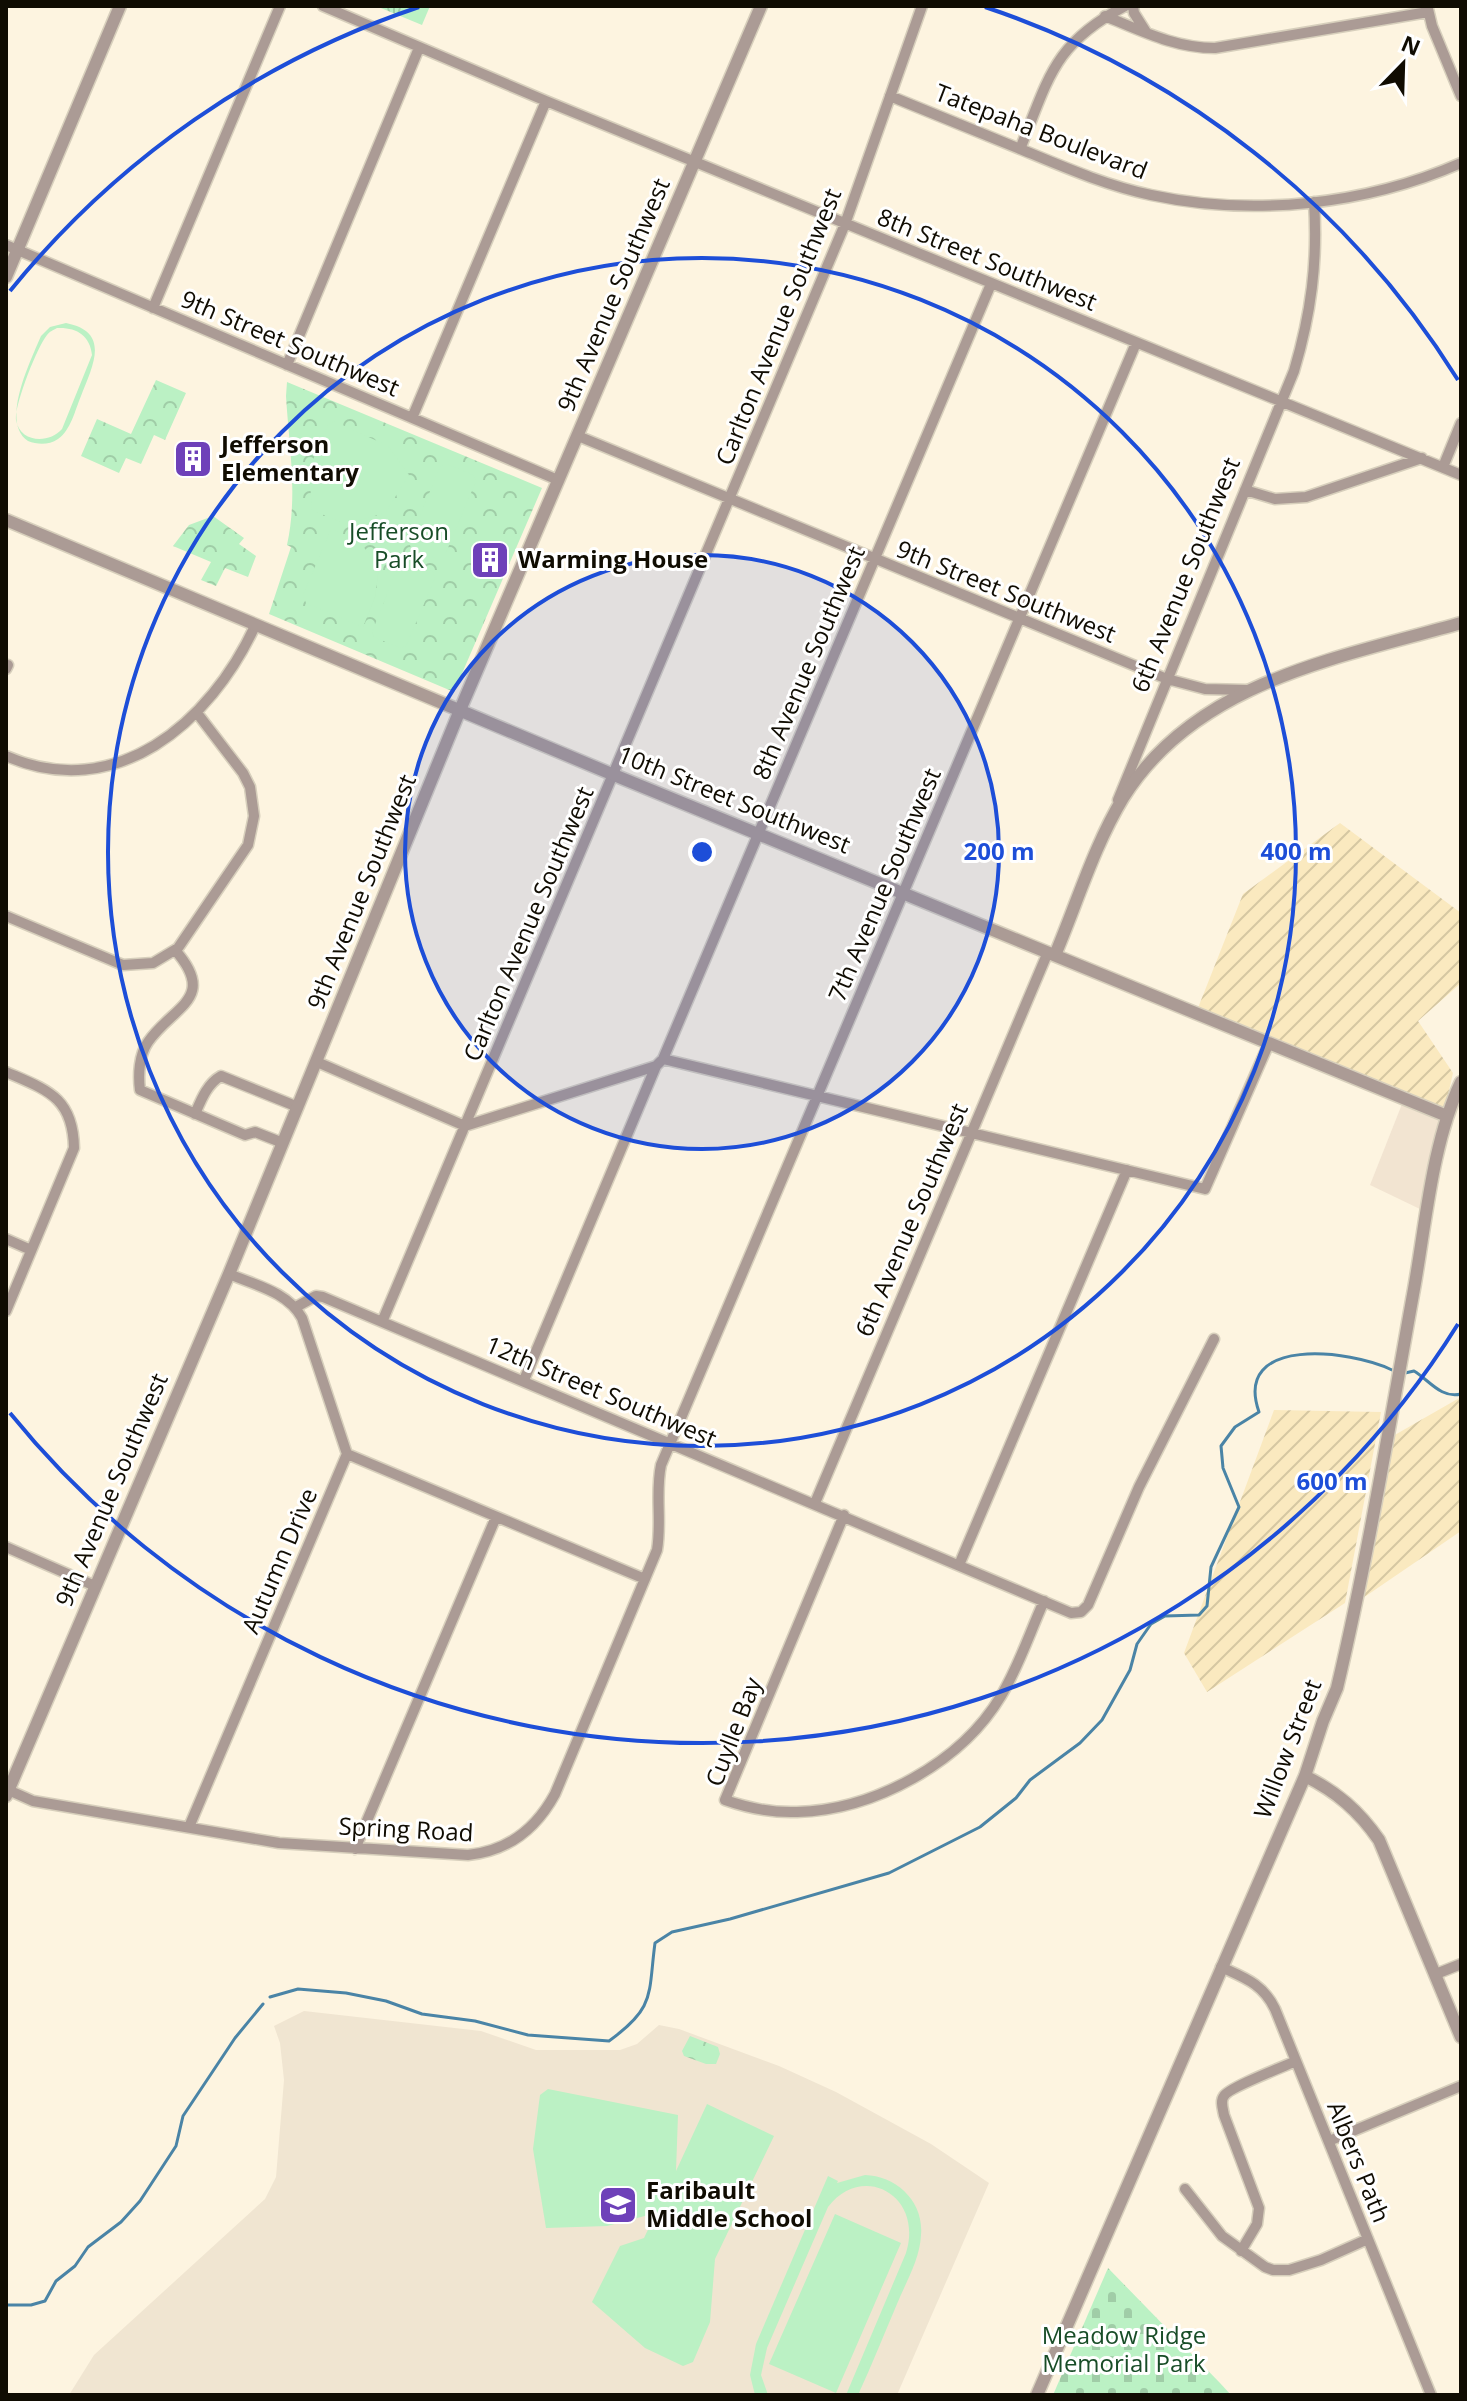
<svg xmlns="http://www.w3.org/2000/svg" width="1467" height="2401" font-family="'Open Sans',sans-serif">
	<defs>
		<pattern id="industrial-furrows" width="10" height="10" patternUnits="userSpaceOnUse" patternTransform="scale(2)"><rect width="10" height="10" fill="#fae9bf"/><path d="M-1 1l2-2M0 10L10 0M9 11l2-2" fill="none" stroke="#d5c7a2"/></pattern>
		<pattern id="grass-tufts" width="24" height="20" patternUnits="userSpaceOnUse" patternTransform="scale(2)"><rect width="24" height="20" fill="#bbf1c4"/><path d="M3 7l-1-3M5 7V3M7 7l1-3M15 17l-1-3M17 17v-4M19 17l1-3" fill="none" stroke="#a0cda7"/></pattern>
		<pattern id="cemetery-stones" width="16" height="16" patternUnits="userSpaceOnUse" patternTransform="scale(2)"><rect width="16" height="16" fill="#bbf1c4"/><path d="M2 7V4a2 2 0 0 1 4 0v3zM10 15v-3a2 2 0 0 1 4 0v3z" fill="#a0cda7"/></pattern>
		<pattern id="park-crowns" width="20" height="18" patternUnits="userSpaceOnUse" patternTransform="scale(2)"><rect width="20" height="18" fill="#bbf1c4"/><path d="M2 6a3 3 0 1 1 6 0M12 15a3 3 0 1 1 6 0" fill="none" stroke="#a0cda7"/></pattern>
	</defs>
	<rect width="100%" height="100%" fill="#fdf4e0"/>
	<path fill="#f2e4d1" d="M1402,1104L1442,1121L1422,1210L1370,1185Z"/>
	<path fill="url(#industrial-furrows)" d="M1340,823L1461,913V983L1418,1021L1453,1073L1442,1121L1194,1018L1243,894Z
		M1461,1397V1531L1363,1598L1393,1436Z
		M1274,1410L1381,1412L1345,1603L1207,1692L1184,1653Z"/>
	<path fill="#f0e5d1" d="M304,2011L481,2031L536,2050H620L637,2044L659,2025L679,2029L779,2066L836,2092L931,2144L989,2183L897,2395H69L94,2355L265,2199L276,2177L284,2080L280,2043L274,2026Z"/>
	<path fill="url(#grass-tufts)" d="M376,6H430L422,25Z"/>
	<path fill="url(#cemetery-stones)" d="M1108,2268L1220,2383L1231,2395H1053Z"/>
	<path fill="url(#park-crowns)" d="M156,380L186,393L165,440L154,435L141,464L126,458L119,473L81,456L97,419L131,434Z
		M287,382L542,488L454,692L269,614L291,547L287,545C298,495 289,447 286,396Z
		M213,516L244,538L239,544L256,556L248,577L225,568L216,586L201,580L211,562L173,546L189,525Z
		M690,2036L718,2047L720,2054L716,2064H706L684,2056L682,2051Z"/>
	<path fill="#bbf1c4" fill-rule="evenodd" d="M66,323C112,332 92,367 81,396C75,410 71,430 58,439C49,445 38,445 28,441C0,423 30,362 41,336L50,327ZM57,328C76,327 90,335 92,355L62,429C49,444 20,443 16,420C14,406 37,347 47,335C50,331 52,331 57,328Z
		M334,421L388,446L409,475L385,513L345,524L312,510L309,469L328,425Z
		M447,464L473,475L476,481L445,555L437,559L411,548L409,542L440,467Z
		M331,529L359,541L379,567L375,597L363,627L306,603L303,595Z
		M406,561L433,572L435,578L406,646L400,648L374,637L372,632L399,564Z
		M548,2089L678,2115L676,2171L707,2104L774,2136L715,2259L710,2322L693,2362L683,2366L645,2348L592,2302L620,2246L644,2238L656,2213L607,2226L546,2228L533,2149L540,2095Z
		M865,2175C896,2176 924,2201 921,2235C920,2259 906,2282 897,2304C884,2334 872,2365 858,2395H846L906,2253C924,2195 862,2162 828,2207L767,2348L761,2375L768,2395H755L750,2375L756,2344L828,2176L838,2181L837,2183Z
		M835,2214L901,2243L836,2393L769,2364Z"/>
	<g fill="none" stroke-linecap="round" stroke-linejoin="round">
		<path stroke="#4a84a6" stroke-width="3" d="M1405,1373L1414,1371C1429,1380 1441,1399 1461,1394
			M270,1997L298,1989L346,1993L386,2001L422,2014L475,2021L528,2035L609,2041C656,2007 648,1995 655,1943L672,1932L730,1919L889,1873L980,1827L1016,1798L1030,1780L1080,1743L1102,1720L1130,1670L1137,1644L1151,1624L1165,1616L1199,1615L1207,1606L1211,1567L1239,1507L1223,1468L1221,1446L1235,1427L1259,1412C1232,1335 1351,1350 1392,1370
			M6,2305H31L45,2301L56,2281L75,2266L88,2247L121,2222L140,2201L176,2146L183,2116L235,2038L263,2004"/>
		<g stroke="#d7cfbc" stroke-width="13">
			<path id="minor" d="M323,6L546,101L1461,475
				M1133,6L1134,13L1146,32
				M1428,9L1432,26L1461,96
				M1105,16C1142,31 1175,48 1215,48L1428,12
				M890,96C935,114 980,133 1025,151C1066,168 1108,186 1151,195C1253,217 1365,205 1461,163
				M1020,149C1049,78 1053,44 1125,6
				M6,245L558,480
				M153,308L280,6
				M287,365L419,48
				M412,418L546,101
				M578,436L1167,679L1205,689L1247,690
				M1443,467L1461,423
				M1245,490L1275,499L1306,497L1422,458
				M6,669L8,665
				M6,756C116,804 210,723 255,626
				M1118,800L1294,371C1311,314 1318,262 1314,202
				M6,916L123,965L153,963L178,948L248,845L254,816L250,787L243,773L197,713
				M175,950C218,999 173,1006 148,1042C139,1055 138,1075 140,1090L245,1135L255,1132L283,1143
				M663,1059L1205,1189L1269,1043
				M317,1062L465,1126L656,1066
				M6,1072C47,1090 73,1097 74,1148L6,1311
				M195,1114C201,1100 207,1084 221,1076L298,1107
				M6,1239L31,1250
				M296,1307L316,1296L323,1297L1071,1613L1081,1612L1088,1605L1139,1487L1214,1339
				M382,1322L845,224L922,6
				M524,1380L656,1066L663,1059L991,284
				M347,1454L645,1579
				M815,1503L1048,952
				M844,1515L725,1800C748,1808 772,1813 797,1812C874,1810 961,1763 1001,1696C1019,1666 1030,1632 1044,1601
				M6,1547L95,1586
				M959,1565L1127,1170
				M6,1789L33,1801L279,1843L468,1855C508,1851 536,1829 555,1794L657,1550C662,1521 655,1493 661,1465L1136,343
				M189,1827L347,1454L302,1318C288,1292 255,1285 229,1274
				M355,1849L496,1517
				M1221,1967C1245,1978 1263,1984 1275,2009L1431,2395
				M1436,1974L1461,1964
				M1329,2141L1461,2086
				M1185,2189L1222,2236L1265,2267L1273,2270H1289L1321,2260L1368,2239
				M1241,2251L1257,2224L1259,2208L1224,2115C1223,2109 1220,2101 1224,2096C1228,2088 1285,2066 1296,2061"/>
		</g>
		<g stroke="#d7cfbc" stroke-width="15">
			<path id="tertiary" d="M6,277L120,6
				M6,520L614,775L1447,1116
				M1055,955C1077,903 1094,846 1123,798C1196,681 1339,658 1461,623
				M1305,1776C1337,1792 1359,1811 1379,1840L1461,2037
				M6,1796L229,1274L460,710L761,6
				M1037,2395L1305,1776L1323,1721L1337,1688C1368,1557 1390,1422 1414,1289C1426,1222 1432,1143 1461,1082"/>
		</g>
		<use href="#minor" stroke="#ab9b95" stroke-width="10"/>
		<use href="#tertiary" stroke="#ab9b95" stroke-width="12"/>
	</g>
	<circle cx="702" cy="852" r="297" fill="#1d4ed8" fill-opacity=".12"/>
	<g fill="none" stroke="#1d4ed8" stroke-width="4">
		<circle cx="702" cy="852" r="297"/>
		<circle cx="702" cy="852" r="594"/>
		<path d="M1458 1324A891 891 0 0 1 10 1413M10 291A891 891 0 0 1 419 7M985 7A891 891 0 0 1 1458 380"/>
	</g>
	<defs>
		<g id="building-square" transform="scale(2)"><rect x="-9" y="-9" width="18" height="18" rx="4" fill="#6e41b9" stroke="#fff"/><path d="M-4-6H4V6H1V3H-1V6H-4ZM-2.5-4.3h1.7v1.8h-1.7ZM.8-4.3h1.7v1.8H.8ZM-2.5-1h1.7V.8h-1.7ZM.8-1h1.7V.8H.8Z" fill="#fff"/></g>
		<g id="school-square" transform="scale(2)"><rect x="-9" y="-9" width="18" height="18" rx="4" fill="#6e41b9" stroke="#fff"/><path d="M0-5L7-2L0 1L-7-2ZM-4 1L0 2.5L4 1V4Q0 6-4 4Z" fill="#fff"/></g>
	</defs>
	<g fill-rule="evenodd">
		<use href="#building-square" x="193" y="459"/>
		<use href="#building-square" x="490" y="560"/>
		<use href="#school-square" x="618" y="2205"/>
	</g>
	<g text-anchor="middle" stroke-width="6" stroke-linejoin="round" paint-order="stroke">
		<g font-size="24" fill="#100c02" stroke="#fff">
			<text transform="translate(1041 132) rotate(21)" y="8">Tatepaha Boulevard</text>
			<text transform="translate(987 260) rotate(22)" y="8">8th Street Southwest</text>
			<text transform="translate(614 295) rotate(-67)" y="8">9th Avenue Southwest</text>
			<text transform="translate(779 327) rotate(-68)" y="8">Carlton Avenue Southwest</text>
			<text transform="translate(290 344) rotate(23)" y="8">9th Street Southwest</text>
			<text transform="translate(1186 575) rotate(-68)" y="8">6th Avenue Southwest</text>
			<text transform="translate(1006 592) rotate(22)" y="8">9th Street Southwest</text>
			<text transform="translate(809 663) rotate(-67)" y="8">8th Avenue Southwest</text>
			<text transform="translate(734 800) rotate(22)" y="8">10th Street Southwest</text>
			<text transform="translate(885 885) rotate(-67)" y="8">7th Avenue Southwest</text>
			<text transform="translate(362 892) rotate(-68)" y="8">9th Avenue Southwest</text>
			<text transform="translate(529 924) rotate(-67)" y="8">Carlton Avenue Southwest</text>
			<text transform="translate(912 1220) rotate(-67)" y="8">6th Avenue Southwest</text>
			<text transform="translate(601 1392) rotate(23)" y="8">12th Street Southwest</text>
			<text transform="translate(112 1490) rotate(-67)" y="8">9th Avenue Southwest</text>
			<text transform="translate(280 1561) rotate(-67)" y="8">Autumn Drive</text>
			<text transform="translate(734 1732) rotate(-69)" y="8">Cuylle Bay</text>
			<text transform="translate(1288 1749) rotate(-69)" y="8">Willow Street</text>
			<text transform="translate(406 1830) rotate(3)" y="8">Spring Road</text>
			<text transform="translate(1358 2162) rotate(68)" y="8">Albers Path</text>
		</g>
		<g font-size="24" font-weight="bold" fill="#100c02" stroke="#fff" text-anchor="start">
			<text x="221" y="453">Jefferson<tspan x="221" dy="28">Elementary</tspan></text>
			<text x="518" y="568">Warming House</text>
			<text x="646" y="2199">Faribault<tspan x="646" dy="28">Middle School</tspan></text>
		</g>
		<g font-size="24" fill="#184d27" stroke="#fff">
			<text x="399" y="540">Jefferson<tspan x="399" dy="28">Park</tspan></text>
			<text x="1124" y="2344">Meadow Ridge<tspan x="1124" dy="28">Memorial Park</tspan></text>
		</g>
	</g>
	<circle cx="702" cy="852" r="12" fill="#1d4ed8" stroke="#fff" stroke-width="4"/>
	<g font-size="24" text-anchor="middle" font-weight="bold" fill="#1d4ed8" stroke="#fff" stroke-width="6" stroke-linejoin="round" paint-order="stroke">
		<text x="999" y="860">200 m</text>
		<text x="1296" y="860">400 m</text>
		<text x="1332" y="1490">600 m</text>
	</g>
	<rect width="1467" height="2401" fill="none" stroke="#100c02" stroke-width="16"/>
	<g transform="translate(1403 64) rotate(23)" stroke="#ffffff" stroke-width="6" paint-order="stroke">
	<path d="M0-6L14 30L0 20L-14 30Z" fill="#100c02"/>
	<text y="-12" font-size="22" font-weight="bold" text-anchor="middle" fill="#100c02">N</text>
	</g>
</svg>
